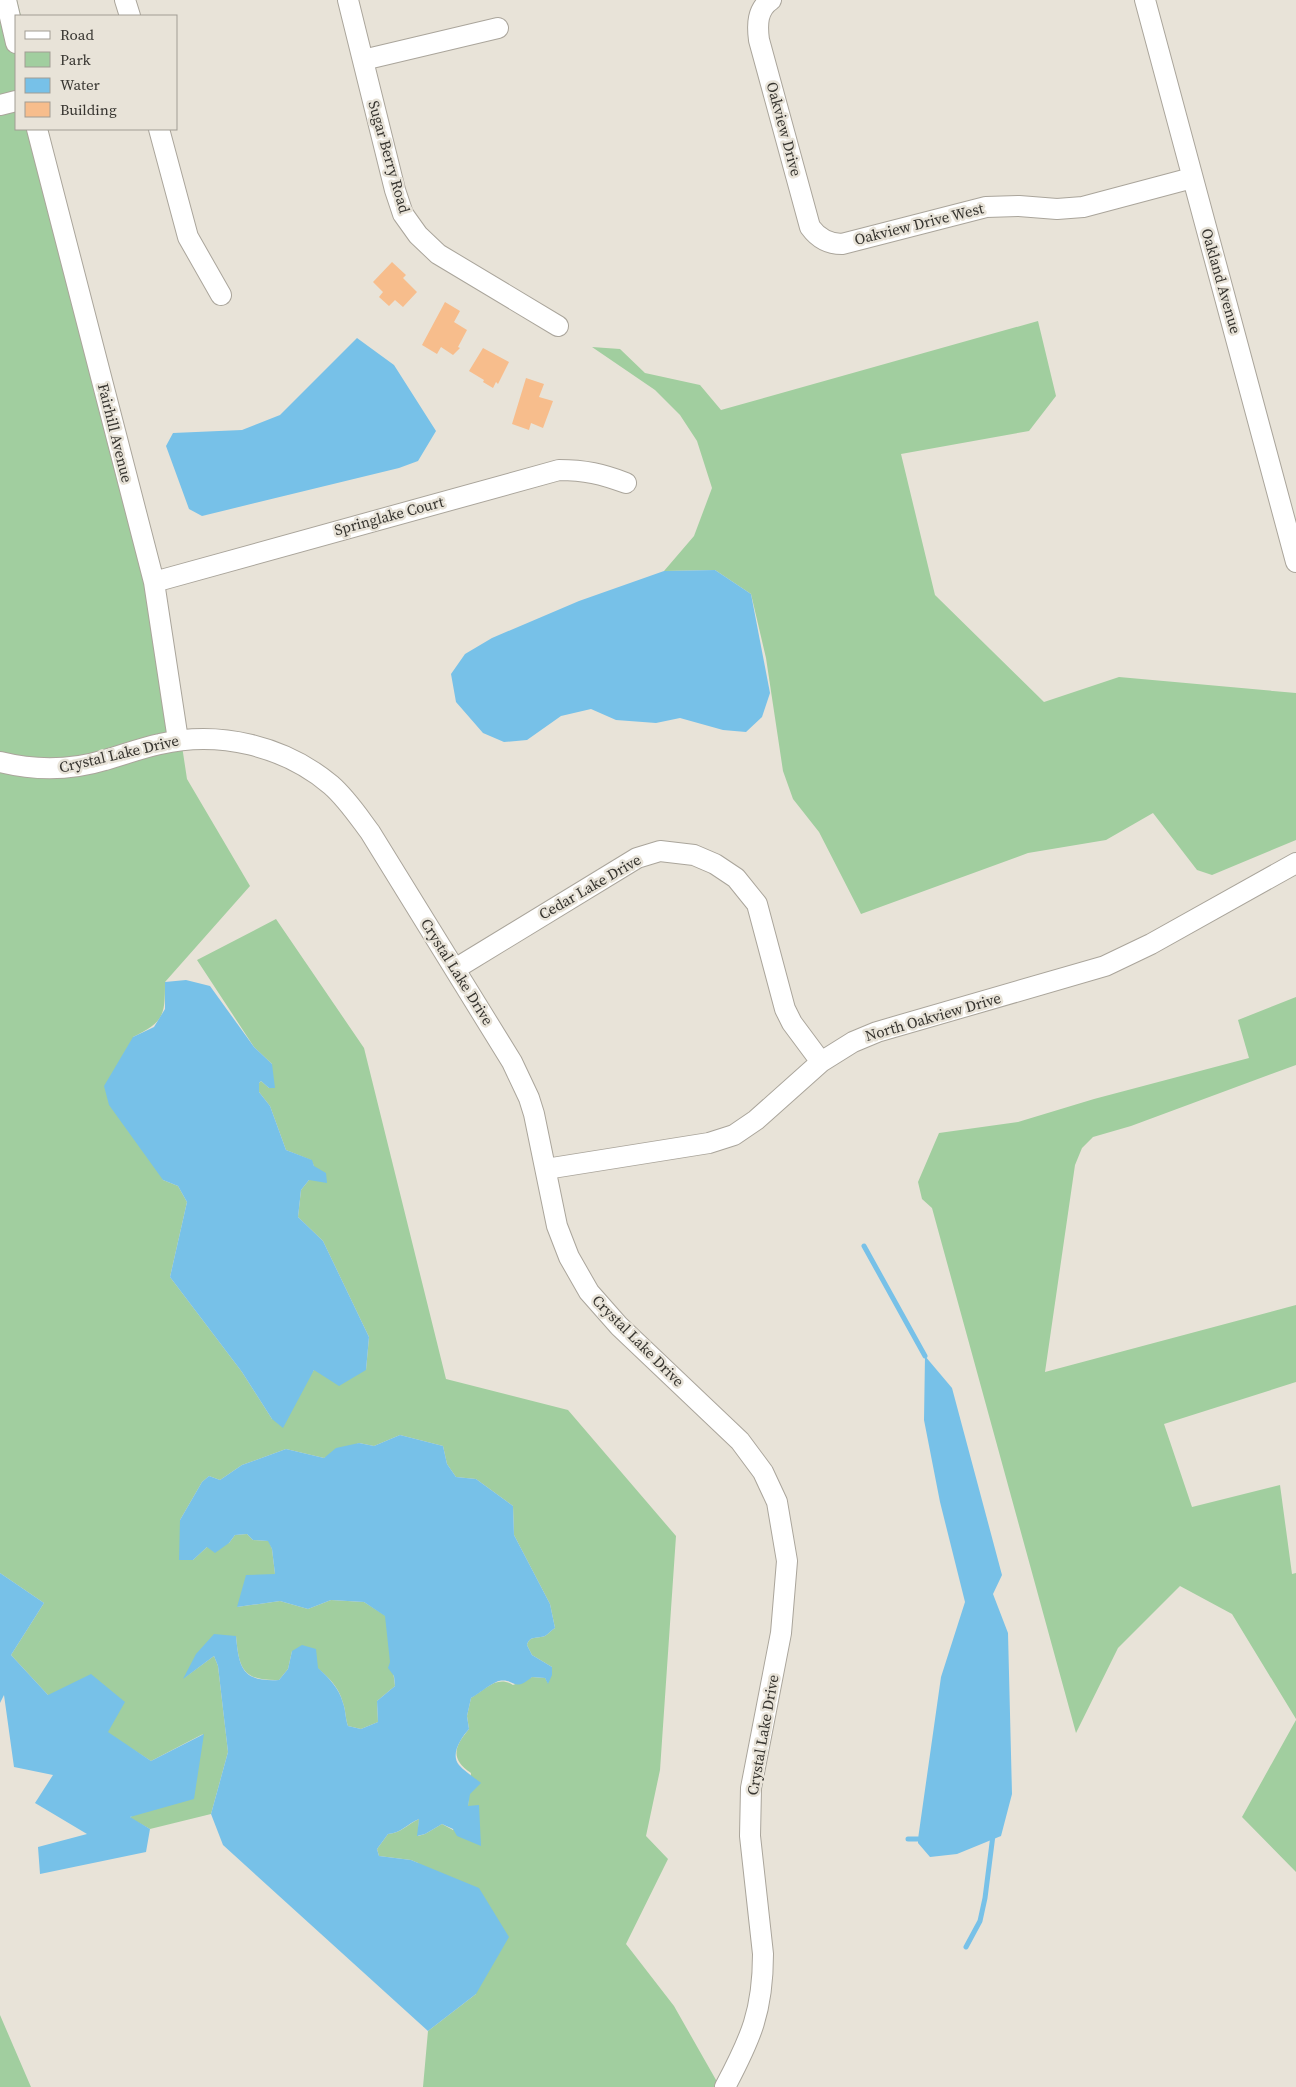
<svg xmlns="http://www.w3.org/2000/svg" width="1296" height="2087" font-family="'Source Serif 4',serif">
	<rect width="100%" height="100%" fill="#e8e3d8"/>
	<path fill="#a1ce9f" d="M0,0H17L21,16H16V129H48L115,414L151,542L187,779L250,886L165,982C165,1016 164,1022 133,1037L163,1180L178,1186L187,1202L170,1277L242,1372L272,1419L314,1370H366L369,1337L323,1241L298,1217L301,1190L309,1180L314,1166L311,1160L286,1150L270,1106L259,1092V1083L261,1081L269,1088L272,1064L254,1047L197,960L276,919L364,1048L446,1379L568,1410L676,1536L660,1770L646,1836L668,1859L626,1944L674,2006L720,2087H423L428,2031L476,1994L418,1863L411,1860L379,1856L377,1849L388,1834C401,1833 408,1824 419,1819L418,1836L425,1834L442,1824L453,1830L479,1806H468L471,1773C450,1759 454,1747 469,1729L467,1716L471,1698C486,1689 497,1675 513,1685L532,1677L545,1678L548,1683L552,1667L532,1655L527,1645C530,1635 537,1639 545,1636C548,1634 552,1630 555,1628L550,1604L514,1535L513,1506L476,1479L456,1477L447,1464L443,1446L400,1435L374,1446L359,1443L324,1458L286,1449L242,1465L220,1480L209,1476L202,1482L180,1520L193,1560L207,1547L229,1543L235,1535L247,1534L253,1540L269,1541L272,1549L275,1574L237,1607L280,1601L308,1609L331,1600L364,1602L386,1616L395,1686L377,1701L378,1722L361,1729L348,1726C345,1718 346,1711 343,1703C337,1678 312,1664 292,1651L288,1669L279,1680C242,1681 239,1668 236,1636L184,1678L214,1656L218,1666L228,1752L211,1814L150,1829L130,1818L203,1734L151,1761L48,1695L11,1655L44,1603L0,1573Z
		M1038,321L1056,396L1029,431L901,454L935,595L1044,702L1119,677L1296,693V840L1212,875L1197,870L1153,813L1106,840L1028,853L861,914L819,832L793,799L783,771L766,658L751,594L715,570L664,571L694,536L712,488L697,441L680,415L655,390L592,347L620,349L645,373L700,385L721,410Z
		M1296,997V1065L1131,1126L1093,1137L1082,1148L1075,1165L1045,1372L1296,1305V1382L1164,1424L1192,1507L1280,1485L1292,1574L1296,1573V1719L1232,1614L1180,1586L1118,1648L1076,1733L932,1208L922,1199L918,1182L939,1133L1018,1122L1094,1099L1249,1058L1238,1020Z
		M1296,1720V1872L1242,1817Z
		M0,2015L31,2087H0Z"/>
	<path fill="#77c1e8" d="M357,338L394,365L436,431L418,461L399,468L202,516L189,509L166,446L173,433L242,430L280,415Z
		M715,570L751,594L770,693L762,717L746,732L723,730L680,718L656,723L616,720L591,709L561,716L527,740L504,742L483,733L456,702L451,674L465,654L492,638L579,601L664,571Z
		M186,980L210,986L254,1047L272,1064L275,1088H269L261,1081L259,1083V1092L270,1106L286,1150L312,1160L314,1166L326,1173L327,1183L309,1180L301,1190L298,1217L323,1241L369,1337L366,1370L339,1386L314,1370L283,1428L272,1419L242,1372L170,1277L187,1202L178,1186L163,1180L109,1105L104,1086L133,1037L154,1027L165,1009V982Z
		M925,1356L952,1388L1002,1575L993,1594L1008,1633L1012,1794L1001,1836L957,1854L930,1857L918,1843V1839L941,1677L965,1602L940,1502L924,1420Z
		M400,1435L443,1446L447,1464L456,1477L476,1479L513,1506L514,1535L550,1604L555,1628C552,1630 548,1634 545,1636C537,1639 530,1635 527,1645L532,1655L552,1667V1675L548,1684L545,1678L532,1677C513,1693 515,1678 499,1681C493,1682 477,1695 471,1698L467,1716L469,1729C461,1738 450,1754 459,1765C463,1770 475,1778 481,1783L470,1794L468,1806L479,1805L481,1846L457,1836L453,1829L442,1824L425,1834L417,1836L419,1819C407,1824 401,1833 388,1834L377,1849L379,1856L411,1860L479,1888L509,1937L476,1994L428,2031L223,1845L211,1814L228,1752L218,1666L214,1656L183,1679L196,1654L214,1634L236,1636C239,1668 242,1682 279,1680L288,1669L292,1651L302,1645L316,1649L318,1668C329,1678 339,1688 343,1703C346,1711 345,1718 348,1726L361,1729L378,1722L377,1701L395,1686L394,1676L388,1668L390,1662L385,1616L364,1602L331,1600L308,1609L280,1601L237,1607L246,1575L275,1574L272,1549L268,1541L253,1540L247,1534L235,1535L229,1543L215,1553L207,1547L193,1560H179L180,1520L202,1482L209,1476L220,1480L242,1465L286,1449L324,1458L336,1448L359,1443L374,1446Z
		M0,1573L44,1603L11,1655L48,1695L91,1674L125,1702L108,1732L151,1761L204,1734L194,1799L130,1817L150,1829L146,1852L40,1874L38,1847L87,1834L35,1803L53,1775L14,1767L4,1695L0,1703Z"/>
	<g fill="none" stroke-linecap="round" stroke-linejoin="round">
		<path stroke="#77c1e8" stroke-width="5" d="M864,1246L925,1356
			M908,1839H918
			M966,1947L980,1921L985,1898L993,1835"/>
	</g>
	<path fill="#f7bd8c" d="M392,262L406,275L403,278L417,292L403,307L395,300L389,306L379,297L383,292L373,282Z
		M445,302L460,311L454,322L467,330L458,347L460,348L453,355L441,347L437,354L422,345Z
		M483,348L509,362L498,384L496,382L493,388L483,382L484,380L469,371Z
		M526,378L544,384L539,397L553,401L543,428L531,423L529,430L512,424Z"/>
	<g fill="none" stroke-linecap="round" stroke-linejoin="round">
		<g stroke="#aaa59b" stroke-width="22">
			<path id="street" d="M6,0L16,43
				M125,0L130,16
				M348,0L395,190L403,214L418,235L438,254L558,326
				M771,0C757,9 757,25 759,40L810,227C818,238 828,244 842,244L986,207L1019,206L1057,209L1083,207L1192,178
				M1145,0L1296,562
				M363,60L498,28
				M0,105L16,101
				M37,129L154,582L178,740
				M159,129L188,237L221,295
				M154,582L559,470C585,470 602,474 626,483
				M0,762C36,771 69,771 105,760C123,755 141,748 160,744C219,730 285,746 331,785C347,799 358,816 370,832L512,1062L529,1098L534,1114L557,1226L569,1257L589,1292L619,1326L740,1441L763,1472L777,1502L787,1561L781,1633L751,1788L750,1836L763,1954C763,2011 751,2038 725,2087
				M455,969L637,858L660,851L694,855L715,864L736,878L757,904L785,1009L792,1023L821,1062
				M546,1169L709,1143L734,1135L756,1120L821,1062L853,1042L877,1032L1105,966L1151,944L1296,863"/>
		</g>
		<use href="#street" stroke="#fff" stroke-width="20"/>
	</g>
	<g text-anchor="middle" stroke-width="5" stroke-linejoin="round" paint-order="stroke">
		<g font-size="15" fill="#36342f" stroke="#e8e3d8">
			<text transform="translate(784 129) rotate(75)" y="5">Oakview Drive</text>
			<text transform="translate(389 157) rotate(74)" y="5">Sugar Berry Road</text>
			<text transform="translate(919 224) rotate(-14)" y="5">Oakview Drive West</text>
			<text transform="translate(1221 281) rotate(74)" y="5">Oakland Avenue</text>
			<text transform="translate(115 433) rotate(76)" y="5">Fairhill Avenue</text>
			<text transform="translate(389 516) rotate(-15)" y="5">Springlake Court</text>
			<text transform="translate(119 754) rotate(-13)" y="5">Crystal Lake Drive</text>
			<text transform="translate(590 887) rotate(-30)" y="5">Cedar Lake Drive</text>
			<text transform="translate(457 972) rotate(58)" y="5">Crystal Lake Drive</text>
			<text transform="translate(933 1017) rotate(-16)" y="5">North Oakview Drive</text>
			<text transform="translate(638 1341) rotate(45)" y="5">Crystal Lake Drive</text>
			<text transform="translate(763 1735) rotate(-80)" y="5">Crystal Lake Drive</text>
		</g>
	</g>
	<rect x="15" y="15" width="162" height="115" fill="#e8e3d8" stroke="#a19d94"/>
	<rect x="25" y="31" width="25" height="8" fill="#ffffff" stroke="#a19d94"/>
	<text x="60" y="40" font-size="15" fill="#36342f">Road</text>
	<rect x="25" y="52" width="25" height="15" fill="#a1ce9f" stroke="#a19d94"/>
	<text x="60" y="65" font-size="15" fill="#36342f">Park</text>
	<rect x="25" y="78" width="25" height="15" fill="#77c1e8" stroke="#a19d94"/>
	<text x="60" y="90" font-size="15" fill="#36342f">Water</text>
	<rect x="25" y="102" width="25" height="15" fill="#f7bd8c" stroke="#a19d94"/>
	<text x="60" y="115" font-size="15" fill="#36342f">Building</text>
</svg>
